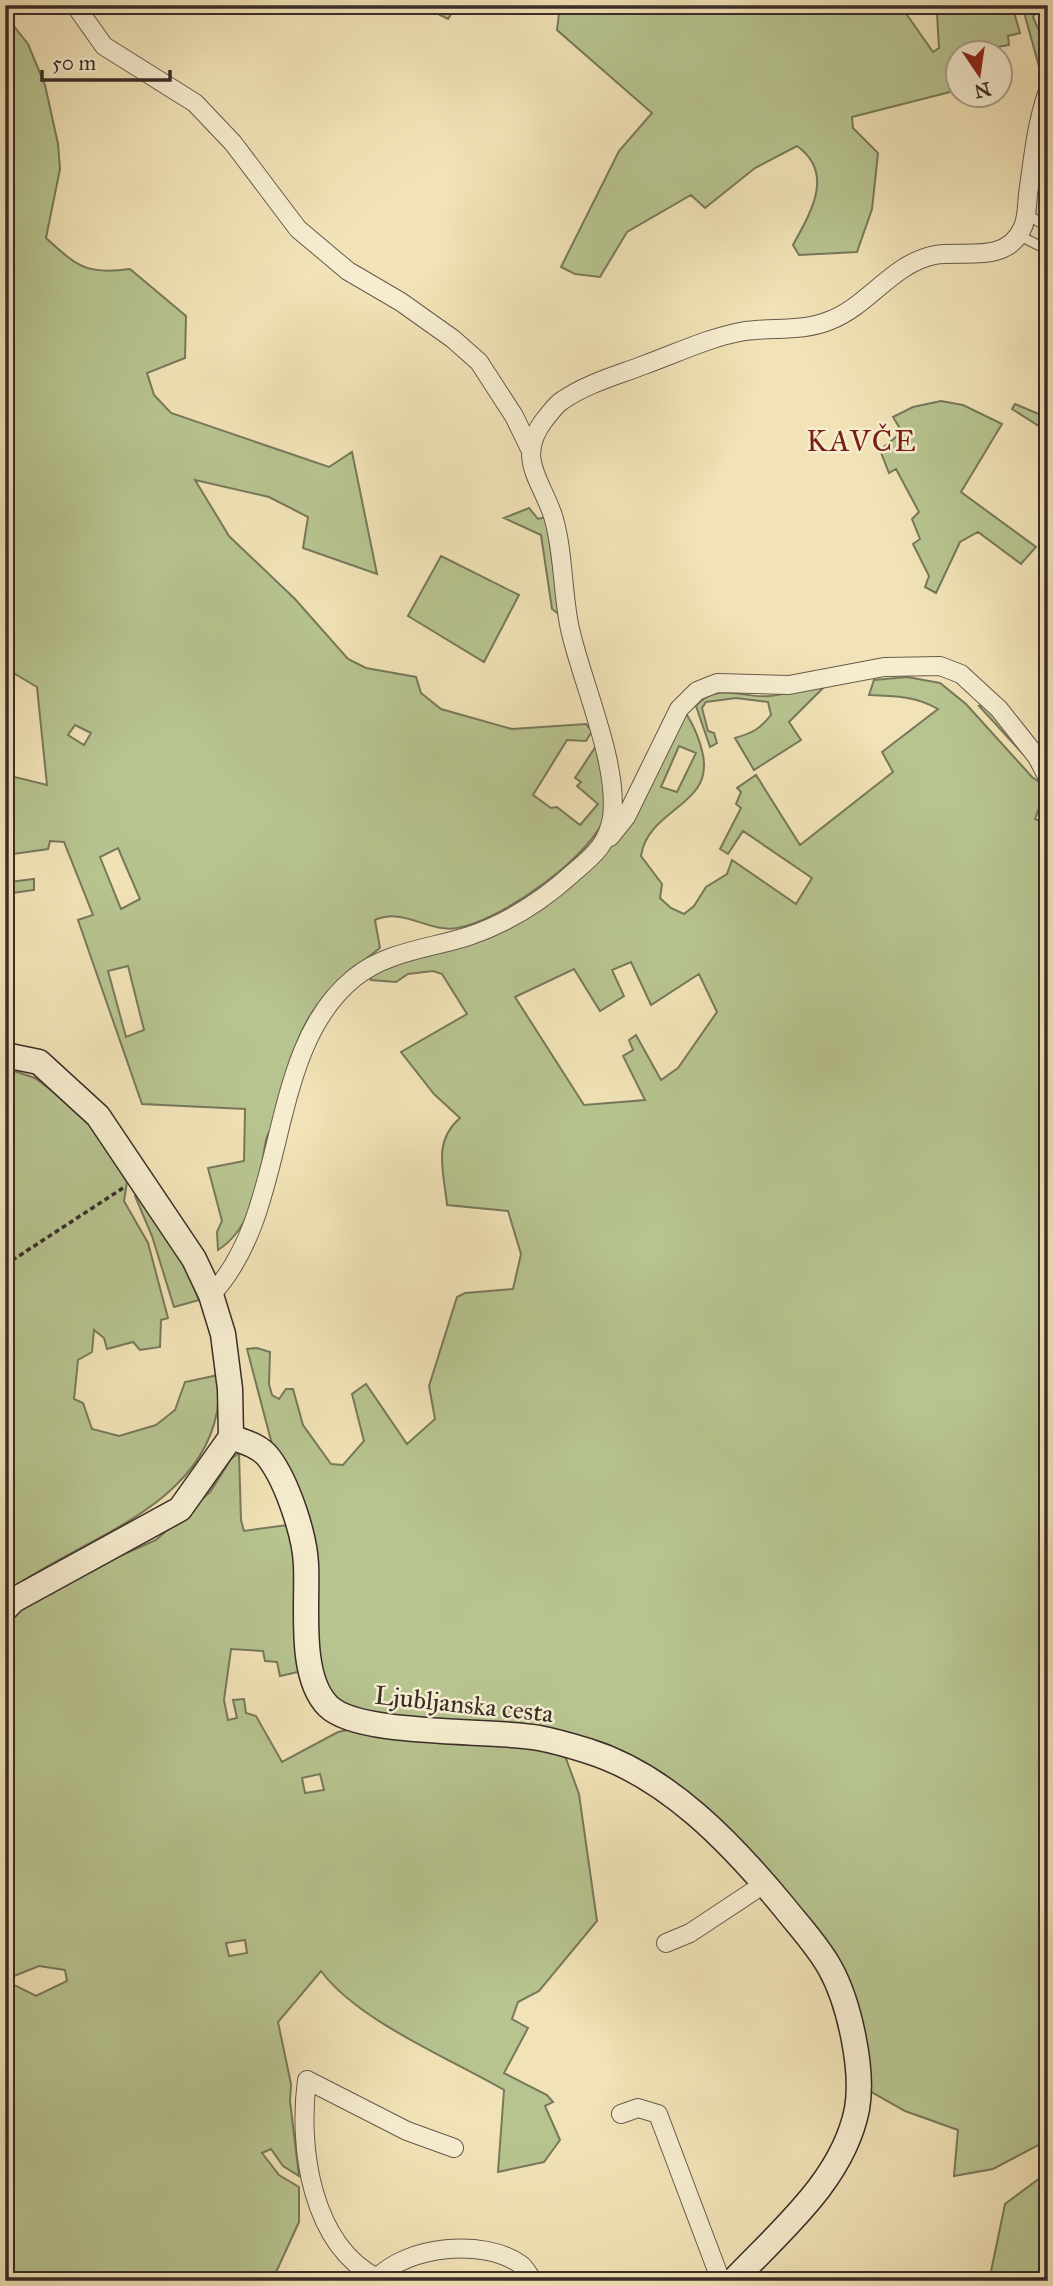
<svg xmlns="http://www.w3.org/2000/svg" width="1053" height="2286" viewBox="0 0 1053 2286" font-family="'IM FELL Great Primer',serif">
<rect width="100%" height="100%" fill="#f1e3b7"/>
<filter id="stains"><feTurbulence type="fractalNoise" baseFrequency=".00286" numOctaves="4"/><feColorMatrix values="0 0 0 0 .2 0 0 0 0 .09 0 0 0 0 .02 0 0 0 .5 -.17"/></filter>
<radialGradient id="worn" r=".72"><stop offset=".6" stop-color="#630" stop-opacity="0"/><stop offset="1" stop-color="#630" stop-opacity=".3"/></radialGradient>
<path fill="#b7c490" stroke="#78785c" stroke-width="2" fill-rule="evenodd" d="M433 5H457L448 19 430 10Z
M560 5H900L933 52 939 48 937 14 941 5H1012L1020 33 1008 36 1009 45 992 48 993 52H958V90L852 117 853 128 878 153 872 209 857 252 799 255 793 245C811 212 835 173 797 146L755 168 705 208 691 195 627 232 600 277 575 274 561 267 619 151 652 113 557 30Z
M1022 5H1041L1033 17C1042 37 1053 61 1043 81Z
M5 15 28 44 45 85 58 144 60 169 46 238C78 267 87 275 130 269L186 316 185 358 147 373 154 395 171 413 329 467 352 452 377 574 303 548 308 517 269 497 195 480 229 536 295 599 348 659 366 668 416 677 421 693 441 709 512 729 586 724 592 731 586 741 567 740 533 795 551 808 557 807 580 825 598 804 577 786 581 782 575 778 596 746H601C603 765 611 792 607 810 598 854 500 921 457 928 428 933 404 907 375 920L380 948C354 968 325 990 308 1019 290 1051 284 1086 275 1121 273 1128 267 1133 266 1140 259 1178 254 1227 218 1250L217 1232 222 1221 208 1168 244 1161 245 1109 142 1104 78 920 93 915 64 842 50 841 48 849 6 855 10 882 34 879V890L5 894V781L11 776 47 785 37 687 5 668ZM75 725 91 733 84 745 68 735ZM118 848 140 899 121 909 100 857ZM128 966 144 1030 126 1037 108 971Z
M941 401 963 405 1002 424 961 492 1036 547 1021 564 978 532 960 542 936 593 925 587 929 576 913 544 920 539 912 519 919 512 896 469 889 473 880 450 902 432 893 417 913 407Z
M1015 404 1048 418V432L1012 409Z
M529 508 538 519 546 517 560 615 552 609 541 535 504 518Z
M441 556 519 595 484 662 408 616Z
M907 677 940 683 966 704 1032 777 1048 788V803L1042 800 1035 819 1048 825V2140L993 2169 954 2176 958 2130 905 2111 861 2086 839 1966 639 1760 607 1744 580 1737 368 1714 338 1703 320 1679 274 1452 247 1349 257 1348 270 1352 269 1384 272 1395 279 1399 286 1389H293L303 1425 331 1464 343 1465 364 1441 352 1394 366 1384 407 1444 435 1419 429 1386 457 1297 465 1293 513 1289 521 1254 508 1211 447 1205C444 1172 432 1142 460 1118L434 1094 401 1052 467 1014 442 974 433 971 408 974 396 982 371 980 369 974 578 878 681 715H687C695 728 700 740 703 755 713 807 648 808 641 856L662 884 660 898 671 908 684 914 694 906 706 887 727 874 732 860 796 904 812 878 743 831 728 854 720 849 741 808 736 804 741 792 737 788 756 775 800 845 893 772 882 752 938 709C917 696 893 696 869 695L874 680ZM679 746 696 753 677 792 661 787ZM631 962 651 1005 699 974 717 1012 678 1068 661 1080 636 1035 629 1040 633 1050 623 1056 645 1100 584 1105 515 997 574 969 600 1011 624 996 612 970Z
M825 686 789 722 801 740 754 770 735 738C752 733 759 730 771 715L768 702 736 698 706 702 702 708 708 731 714 733 717 743 710 747 696 706C717 681 743 699 770 696 788 694 807 689 825 686Z
M985 705 1048 758V773L1024 755 979 706Z
M5 1068 35 1078 70 1104 98 1134 127 1182 124 1201 148 1243 168 1318 161 1320 160 1347 140 1350 133 1342 107 1349 104 1338 94 1330 92 1352 78 1360 74 1399 83 1403 92 1429 119 1436 156 1425 175 1410 185 1382 218 1375C218 1387 219 1401 217 1412 198 1511 78 1539 5 1593Z
M139 1195 186 1268 199 1300 174 1307 152 1236 135 1196Z
M239 1453 241 1520 244 1531 287 1525 298 1573V1672L280 1676 277 1662 265 1661 263 1651 231 1649 224 1700 228 1720 237 1718 233 1700 244 1699 246 1713 256 1716 282 1762 338 1732 357 1728 542 1747 564 1753 579 1794 597 1921 539 1991 518 2002 512 2019 528 2028 504 2073 547 2095 553 2102 545 2106 560 2140 544 2162 498 2172 504 2090C449 2058 358 2021 321 1971L278 2022 291 2084 290 2101 299 2176 283 2166 271 2149 262 2153 279 2175 299 2187V2222L272 2281H5V1622L31 1602 80 1574 156 1540 210 1492 231 1459ZM320 1774 324 1790 305 1793 302 1778ZM245 1940 247 1953 229 1956 226 1943ZM39 1966 65 1970 67 1981 36 1996 14 1985V1976Z
M1048 2172V2281H989L1005 2204Z"/>
<g fill="none" stroke-linecap="round" stroke-linejoin="round">
<g stroke="#685a4c" stroke-width="11">
<path id="lane" d="M1027 214 1048 228
M1018 235 1048 250"/>
</g>
<g stroke="#685a4c" stroke-width="20">
<path id="street" d="M75 5 104 46 195 103 233 143 298 229 348 271 401 302 453 339 479 362 514 416 531 451
M610 837 626 817 679 709 697 691 717 683 789 685 884 667 940 666 961 674 999 709 1037 757 1048 778
M211 1295C291 1210 264 1051 354 978 387 951 429 949 469 936 508 923 542 901 573 873 593 856 608 844 612 817 619 764 582 683 570 629 562 593 564 552 553 516 541 479 515 458 545 419 551 412 556 404 563 400 588 383 618 375 644 365 677 353 710 337 745 331 774 327 803 332 831 320 869 305 893 263 935 255 963 250 1006 264 1022 229 1027 220 1027 205 1028 194 1033 160 1036 124 1048 91
M666 1943 690 1933 764 1884
M621 2114 638 2108 658 2114 721 2281
M377 2278C311 2244 298 2147 307 2080L407 2131 454 2148
M378 2281 377 2278C408 2246 482 2238 520 2264 525 2267 529 2275 533 2281"/>
</g>
<g stroke="#3a2d28" stroke-width="27">
<path id="secondary" d="M5 1055 39 1062 98 1116 194 1259 211 1295 223 1334 230 1389 231 1437 180 1509 14 1600 5 1609
M231 1437C245 1442 260 1446 269 1458 287 1482 305 1535 306 1565 308 1605 298 1676 328 1706 359 1737 493 1729 539 1738 555 1741 572 1746 588 1751 668 1776 732 1844 784 1907 799 1926 818 1946 830 1968 849 2002 864 2069 857 2109 843 2180 780 2231 733 2281"/>
</g>
<path stroke="#3a2d28" stroke-width="3.5" stroke-dasharray="5 3.5" stroke-linecap="butt" d="M5 1265 123 1188"/>
<use href="#lane" stroke="#f6edd0" stroke-width="9"/>
<use href="#street" stroke="#f6edd0" stroke-width="18"/>
<use href="#secondary" stroke="#f6edd0" stroke-width="24"/>
</g>
<g text-anchor="middle" dominant-baseline="central" stroke-width="5" stroke-linejoin="round" paint-order="stroke">
<g font-size="26" fill="#3a2d28" stroke="#f6edd0">
<text transform="translate(464 1704) rotate(6)">Ljubljanska cesta</text>
</g>
<g font-size="30" letter-spacing="2" fill="#7a1f14" stroke="#f6edd0">
<text x="862" y="441">KAVČE</text>
</g>
</g>
<rect width="1053" height="2286" fill="none" stroke="#f1e3b7" stroke-width="28"/>
<rect x="7" y="7" width="1039" height="2272" fill="none" stroke="#3a2d28" stroke-width="3.5"/>
<rect x="14" y="14" width="1025" height="2258" fill="none" stroke="#3a2d28" stroke-width="2"/>
<g transform="translate(979 74) rotate(167)"><circle r="33" fill="#f6edd0" stroke="#aba08d" stroke-width="2"/>
<path d="M0-5L12 26L0 18L-12 26Z" fill="#8f2418"/>
<text y="-10" font-size="19" font-weight="bold" text-anchor="middle" fill="#3a2d28">N</text>
</g>
<path d="M42 70v10h128v-10" fill="none" stroke="#3a2d28" stroke-width="3.5"/>
<text x="52" y="70" font-size="21" fill="#3a2d28" stroke="#f6edd0" stroke-width="5" paint-order="stroke">50 m</text>
<rect width="100%" height="100%" filter="url(#stains)"/>
<rect width="100%" height="100%" fill="url(#worn)"/>
</svg>
